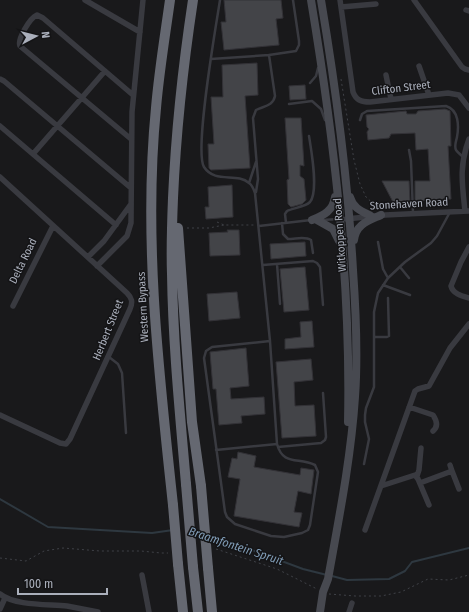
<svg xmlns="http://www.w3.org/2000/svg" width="469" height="612" viewBox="0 0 469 612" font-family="'Fira Sans Condensed',sans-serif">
<rect width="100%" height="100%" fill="#19191b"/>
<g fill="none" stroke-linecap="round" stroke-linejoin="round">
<path stroke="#2e3840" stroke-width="2" d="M0 499 48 527 152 533 173 530
M193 532 202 535
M208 536 236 544 303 569 327 575
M332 576 347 580 389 579 405 571 412 562 469 548"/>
</g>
<path fill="#434448" stroke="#333237" d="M224 0H281L283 18 276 19 279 45 224 50 221 22H226Z
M257 63 258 95 245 96 250 168 211 170 209 168 208 144H214L211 97H223L222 65Z
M305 85 306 99 290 100 289 86Z
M445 109 450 111 451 146H448L451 199 415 201V181H430L428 149 416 150 415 133 391 134 389 138 368 140 367 132 369 129 367 127 366 115 406 111 407 114H416L418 111Z
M285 118H301L304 166 300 165V176L304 179 306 200 302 204 291 207 288 204 287 180 289 179Z
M382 181H409L410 201 393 202Z
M232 185 233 217 206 219 205 207H209L208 187Z
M227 230H239L240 255 210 256 209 233 228 232Z
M305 242 306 256 271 259 270 244Z
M305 267 309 310 284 312 280 269Z
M237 292 240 318 209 321 207 294Z
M312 321 314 347 285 349V339L301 337 300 322Z
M246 348 249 386 230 388 231 399 264 397 265 414 241 416 242 423 219 425 216 389H213L210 352Z
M311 359 313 380 294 382 295 406 314 405 316 436 282 438 276 362Z
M238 452 256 456 254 467 300 475 301 468 314 470 311 494 298 491 294 512 302 513 299 527 234 516 240 479 228 477 232 458 237 459Z"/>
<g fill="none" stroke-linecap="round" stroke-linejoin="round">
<path stroke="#3f4147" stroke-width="1" stroke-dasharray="2 3" stroke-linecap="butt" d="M341 79 354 160 360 184 366 197 378 208
M217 222 224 225H255
M187 228H209L224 225
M216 549 277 569 317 589
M0 558 26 561 44 551 63 548 100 551H141L161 553H168
M329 594 355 596H381L401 592 428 579 449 580 469 575"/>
<path stroke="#393a40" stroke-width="2.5" d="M220 0C216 26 194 151 204 167 215 184 237 172 249 183 252 185 254 190 255 193L270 341 277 444C283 466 298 457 315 465L318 472 310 525 308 530 302 533 284 537 271 536 235 524 227 517 225 512 204 358 206 351 212 347 270 341
M211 59 269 55 296 51 299 45V41L293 0
M310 83 316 76 318 68
M289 104 312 101 321 109 325 120
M360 120 362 114 367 111 446 106C459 110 459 126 457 137 456 142 454 146 456 150 458 153 461 155 463 157
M409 150 411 161 413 213
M249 183 256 162
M256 192 258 179 253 118 256 110C264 106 273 106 275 96L269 55
M322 220 339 219
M282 223 283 234 288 239C296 239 305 236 311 240L313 253
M286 223 285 214 287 211C293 208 305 207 310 202 319 191 311 149 309 136
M259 226 311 220
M378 242 383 269 388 278
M277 264 280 304
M263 265 313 261 317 263 320 267 323 305
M400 267 409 278
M383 285 410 295
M375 337H387L389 336 388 298
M109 357 118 364 122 373 126 433
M278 447 321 443 325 440 326 437 323 393
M216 450 277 444
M364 464 369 439 365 422V415L366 408 374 387V312L378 293 388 278 405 262 431 243 437 236 450 212"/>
<path stroke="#393a40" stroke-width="5.5" d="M85 0 140 32
M340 0 353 92C356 100 361 102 370 102L448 93 459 95 469 108
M414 0 462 67 465 69 469 70
M341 7 376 4
M466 10 469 11
M419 66 429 95
M386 75 391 99
M0 79 4 81 131 188
M0 126 116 225
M131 139 20 46C17 39 30 18 37 15L43 18 133 95
M33 154 105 71
M0 177 127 293C132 298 133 302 130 309L70 439 66 444 60 443 0 415
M465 211C462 183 459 166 469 139
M346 219 385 215 469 211
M469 247 461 262 451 286C453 294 462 296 469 298
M88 257 104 241 131 204
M97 266 127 236 131 223 132 112 143 0
M13 306 53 226
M409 407 433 415C437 421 438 427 433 431
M452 471 459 489
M417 476 419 470 421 448
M420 483 452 471 450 465
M381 486 415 475 418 479 429 505
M365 530 415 391 418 389 429 386 450 348 469 324
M142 575 149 612
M0 594C15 606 48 604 67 606 77 608 88 610 98 612
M0 609 5 598
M349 612 352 603"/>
<path stroke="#474950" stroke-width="8" d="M311 0C334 139 351 280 348 422
M350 197C353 208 361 211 371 216
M312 220C324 215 333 211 335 197
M317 220 333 229 339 241
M354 240C356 224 368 221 381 215
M320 612 323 592 328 579C339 518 351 458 355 397 358 355 356 312 353 270 348 180 336 89 321 0"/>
<path stroke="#656871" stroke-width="10" d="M170 0C165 36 159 72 156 108 143 239 159 374 173 505
M178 228 192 422 201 486
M186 484C180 414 173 344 172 274 171 248 172 223 173 198 176 131 183 66 193 0
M178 564 183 612
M193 567 198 612
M208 568 212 612"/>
<path stroke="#656871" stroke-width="10" d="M186 484 193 567
M201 486 208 568
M173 505 178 564"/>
</g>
<g text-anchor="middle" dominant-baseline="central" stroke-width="3" stroke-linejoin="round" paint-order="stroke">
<g font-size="11" fill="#aaafbb" stroke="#141416">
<text transform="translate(401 88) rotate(-7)">Clifton Street</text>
<text transform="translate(409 204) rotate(-3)">Stonehaven Road</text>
<text transform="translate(340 235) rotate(-94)">Witkoppen Road</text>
<text transform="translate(23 261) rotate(-64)">Delta Road</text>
<text transform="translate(143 307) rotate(-93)">Western Bypass</text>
<text transform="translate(108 330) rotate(-68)">Herbert Street</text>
</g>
<g font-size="12" font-style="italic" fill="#819db7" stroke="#141416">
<text transform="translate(236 546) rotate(18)">Braamfontein Spruit</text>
</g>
</g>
<g transform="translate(36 36) rotate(83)" stroke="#141416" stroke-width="3" paint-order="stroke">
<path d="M0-3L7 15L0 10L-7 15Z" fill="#aaafbb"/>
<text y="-6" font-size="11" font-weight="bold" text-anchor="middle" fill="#aaafbb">N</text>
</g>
<path d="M18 588v6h89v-6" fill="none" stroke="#aaafbb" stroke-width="2"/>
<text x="24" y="588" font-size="12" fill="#aaafbb" stroke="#141416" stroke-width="3" paint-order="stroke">100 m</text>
</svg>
